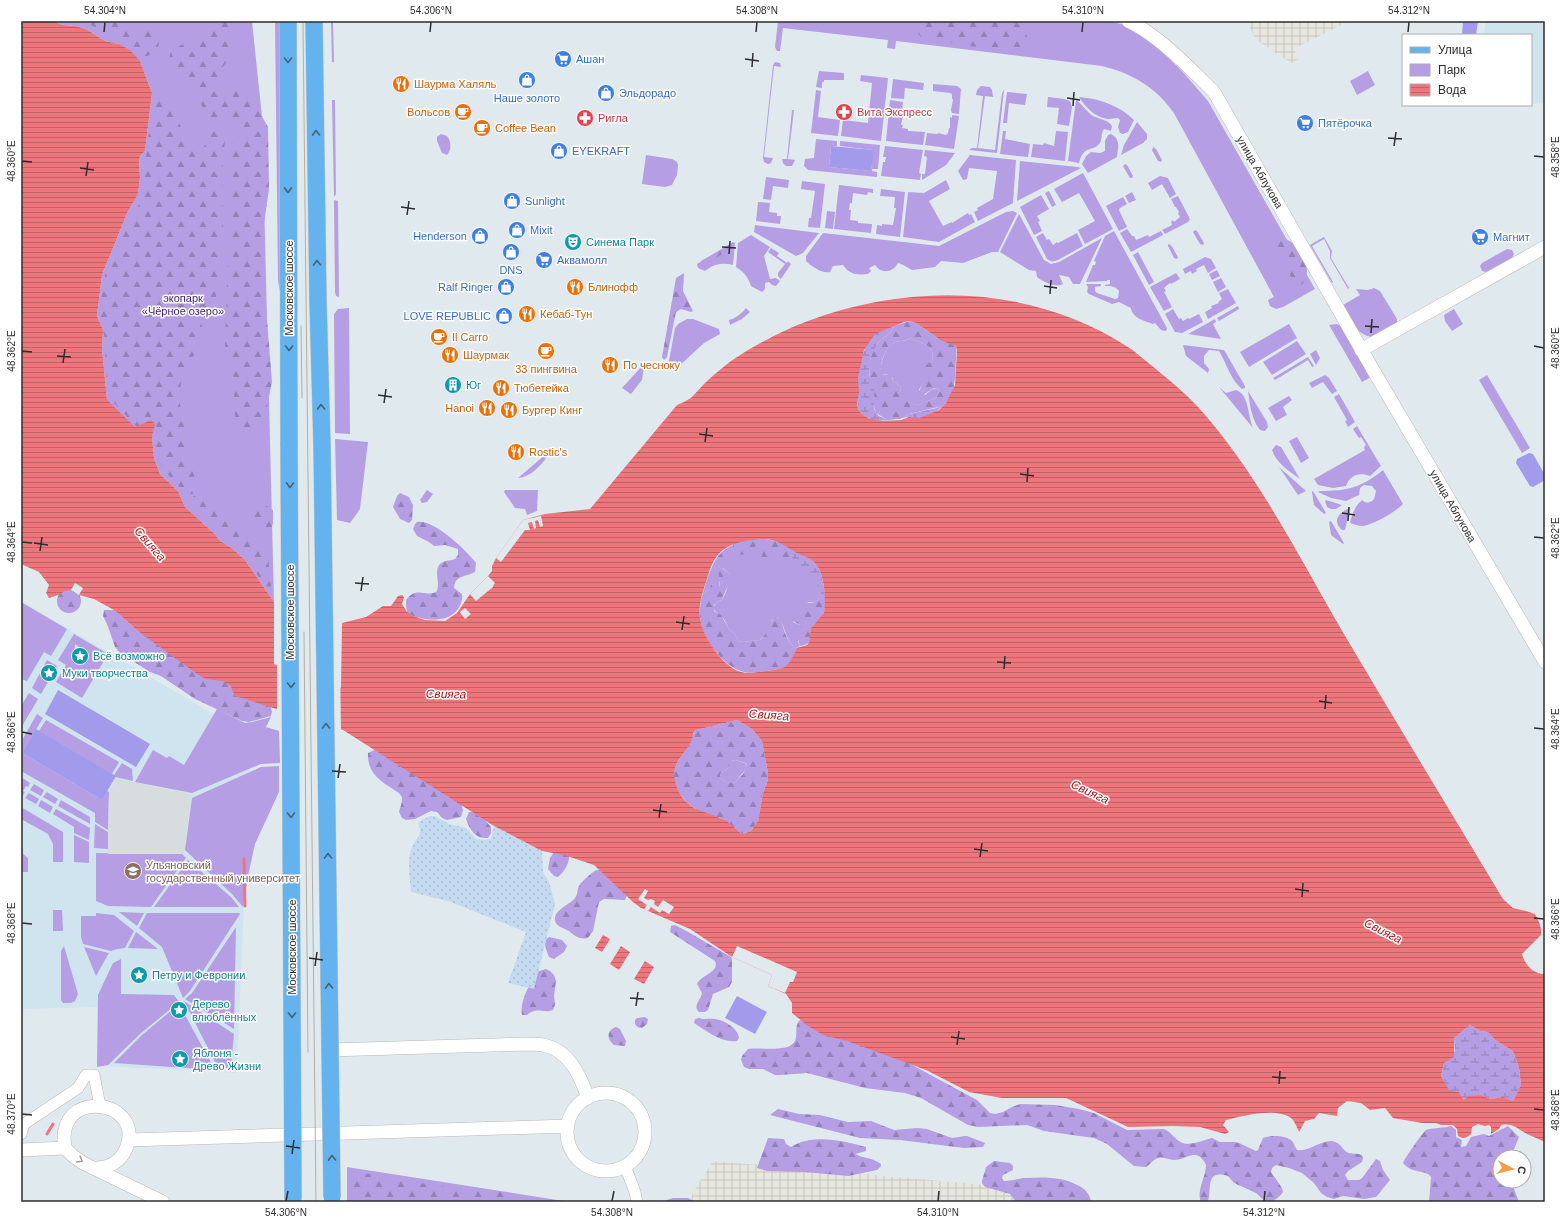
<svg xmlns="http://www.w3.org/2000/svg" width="1566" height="1223" viewBox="0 0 1566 1223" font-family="Arial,sans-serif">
<defs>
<pattern id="industrial-grid" width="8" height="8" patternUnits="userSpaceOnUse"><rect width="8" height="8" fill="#e7e7e0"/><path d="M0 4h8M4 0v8" fill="none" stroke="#c6c6c0"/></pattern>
<pattern id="forest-firs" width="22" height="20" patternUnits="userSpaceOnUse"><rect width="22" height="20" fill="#b59ee3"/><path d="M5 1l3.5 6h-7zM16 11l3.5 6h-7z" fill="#9481b8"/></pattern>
<pattern id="wetland-marsh" width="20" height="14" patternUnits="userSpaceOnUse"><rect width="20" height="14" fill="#b59ee3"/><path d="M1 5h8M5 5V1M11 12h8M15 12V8" fill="none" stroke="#9481b8"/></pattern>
<pattern id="sand-dots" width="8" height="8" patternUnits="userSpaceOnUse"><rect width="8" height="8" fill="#c4daf1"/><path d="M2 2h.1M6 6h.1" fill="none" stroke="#a9bbcf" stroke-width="1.8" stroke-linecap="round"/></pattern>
<pattern id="water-rules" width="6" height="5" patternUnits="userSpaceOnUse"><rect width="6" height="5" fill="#ed767d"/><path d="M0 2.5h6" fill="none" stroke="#c06167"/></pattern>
</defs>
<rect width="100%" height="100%" fill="#e0eaee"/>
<path fill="url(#industrial-grid)" d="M1247 21H1349L1294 49 1299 59 1291 63 1255 39Z
M713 1161 1032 1189 1104 1202H691L692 1194Z"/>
<path fill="#d0e4ef" d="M1486 21H1545V103L1531 104V35H1484Z
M21 601 251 736 237 1073 99 1066 101 1007 21 1009Z"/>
<path fill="#b59ee3" d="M52 21H252L262 117 274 602 245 560 233 549 219 540 215 534 185 507 178 491 160 474 154 458 152 436 145 422 135 428 107 401 102 349 103 330 97 316 102 275 128 211 138 193 140 177 139 162 140 156 145 151 152 93 140 61 119 44 105 41 86 29 75 26 63 25Z
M275 21H281L283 306 278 281Z
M331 21H333L334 62H332Z
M778 21H1108L1121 24 1145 36 1181 70 1208 101 1315 289 1283 307 1276 309 1270 306 1268 300 1274 297 1175 115C1158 88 1131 73 1102 66L896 41 895 49 887 48 888 40 783 28 780 51H777L775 47Z
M775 62 780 63 781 67 774 66 764 157 773 158 771 163 768 164 764 162 763 158 773 65Z
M819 71 844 73V80H824V82H822V88L816 87Z
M1368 71 1375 85 1357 95 1350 81Z
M861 75 888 78 881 141 841 136 843 120 868 123 872 83 860 81Z
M893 79 924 83 923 90 905 88 904 99 891 98Z
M933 84 957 86 961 89 959 114 952 113 951 110 953 99H952V94L950 93 933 91Z
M981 86 990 87 992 90 993 97 985 96 978 148 995 150 1002 93 1004 90 997 153 969 150 972 148H977L983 96 976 95 977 90Z
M816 90 821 91 818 117 840 120 838 136 811 133Z
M1007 92 1027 94 1025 105 1009 103 1007 123H1003Z
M1048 97 1064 99 1070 101 1072 107 1069 126 1057 124 1059 108 1047 107Z
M1079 97C1101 99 1118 105 1134 120L1128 132 1123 134 1120 133 1118 127 1120 120 1118 118C1115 118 1112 119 1108 119 1096 118 1085 107 1079 97Z
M332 100H335L336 194 334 197Z
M890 100 903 102 902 111 904 112 901 125H903L902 128 908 129V131L925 132 923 145 886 141Z
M1076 100C1082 104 1086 111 1093 116 1099 119 1109 120 1112 126L1111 131 1104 129C1100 134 1103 140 1099 144 1093 152 1084 144 1079 163L1068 161Z
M792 110H794L788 159 795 160 792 166H786L783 163 782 159H787Z
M952 115 959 116 954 149 925 145 927 133 938 134V133L946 135 948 133 949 128H950V117L952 118Z
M1137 122 1147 134V139L1143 143 1121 155 1124 145Z
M1003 131H1006L1005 139 1030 144 1028 157 1000 154Z
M1056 131 1068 132 1065 161 1031 157 1033 144 1043 145 1044 143 1054 146Z
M441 134 447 136C451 141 452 149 447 155L442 153 437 141V137Z
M1111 134C1121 139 1118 148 1117 157L1088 173 1082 164 1086 156 1091 152 1100 153 1105 151V141L1108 135Z
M816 139 837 141V146H831L829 167 871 171 873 150 840 146V141L880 145 878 169H872V171L877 172V177L808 170 804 166 805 159 814 158Z
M885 146 923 150 919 173 921 174 920 180 881 176 883 162H885L886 157H883Z
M1153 147 1156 149 1162 160 1161 162 1158 161 1152 150Z
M925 150 955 153 946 165 922 180V174H925L927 157 924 156Z
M646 155 672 159 677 162 678 165 677 175 672 185 665 187 642 184Z
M970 155 1016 160 1013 203 978 221 974 212 978 210 977 208 993 199 997 171 969 168 967 179 963 180 958 171Z
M1020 161 1078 167 1081 168 1017 201Z
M1125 164 1127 165 1133 176 1132 178H1130L1123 166Z
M1083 173 1113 229 1085 244 1078 230 1095 221 1079 193 1062 202 1054 189Z
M1160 176 1168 178 1176 194 1170 198 1162 184 1152 190 1148 183Z
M766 177 789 180 788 188 773 186 771 200 763 199Z
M946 180 950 189 929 201 943 226 952 222V223L968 213 969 215 971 214 975 222 939 242 903 237 908 192 924 193Z
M802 181 825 184 820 228 808 227 809 218H811L815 191 801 189Z
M839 185 873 189V193L868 192 867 195 853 193 852 203H850L849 210H851L850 220 858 221V223L872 224 871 233 834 229Z
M881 189 905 192 900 237 876 234 877 225 882 226V224L893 225 896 208H894L895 197 880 196Z
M1049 191 1056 205 1052 207 1045 193Z
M1132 192 1136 200 1129 203 1125 196Z
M1041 195 1049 209 1037 216 1040 221 1038 222 1042 231 1034 235 1020 207Z
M1178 196 1190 219 1188 222 1165 234 1162 230 1172 225 1171 222 1173 220 1174 222 1180 217 1178 213 1179 212 1176 207H1175L1171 199Z
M1123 197 1127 204 1120 208 1119 210 1127 227 1119 231 1106 206Z
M334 200 338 201 339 297 336 296 335 292Z
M758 202 770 203 769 212 777 213V216H781L780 224 756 221Z
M827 211 835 212 833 229 825 228Z
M1013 211 1017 213 998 252H992L963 263 941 261 935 267 912 270C909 269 905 265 898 263 893 273 881 274 875 265L869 268 871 271 868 274C857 275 850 275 843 265L833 266 830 272C822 274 811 266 806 261V256L823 233 939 246 1006 212Z
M1019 214 1044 260 1051 264 1059 262 1102 238 1080 284H1073L1069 277 1059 275 1063 284C1056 288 1043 282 1037 277L1036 271 1029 270 1000 252Z
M755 225 819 233 803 253 796 256 754 232Z
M1127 229 1132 236H1134L1136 240 1148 235 1149 237 1161 231 1163 235 1131 252 1120 233Z
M1195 230 1197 231 1204 243 1203 245 1200 244 1193 232Z
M1114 231 1167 328 1166 331 1161 330 1155 323 1153 324C1145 321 1132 318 1131 308L1119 302 1112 304 1089 294 1087 292 1088 287 1086 284H1101V286L1095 287V291L1097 293 1115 299 1118 298 1119 291C1115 286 1111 286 1105 286V285L1110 284V280H1107V281L1086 282 1093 265H1095L1096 262 1094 261 1105 236Z
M1043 233 1047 240 1049 239 1053 245 1057 242 1058 243 1077 233 1083 246 1058 260C1053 262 1051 262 1047 259L1036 237Z
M751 235 770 247 764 256 770 279 776 278 780 281 776 286 772 285 769 282 765 283V289L762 292 751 286C748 277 744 272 736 267L738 243Z
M1324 237 1332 251 1331 258 1349 288 1348 289 1330 258V251L1324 239 1312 246 1333 282 1332 283 1310 245Z
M733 242 735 243 733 265C723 262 713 264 705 271L698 268 697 264Z
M1168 244 1171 245 1178 257 1177 259 1174 258 1168 246Z
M771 248 779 253 777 256 787 263 788 261 791 264 781 279 778 276V273L785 264 768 252Z
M1507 249 1512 250 1514 254 1512 258 1486 272 1482 271 1480 266 1482 263Z
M1138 252 1154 282 1149 285 1133 255Z
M1205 257 1211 259 1216 268 1208 273 1204 265 1196 269 1197 271 1192 274 1191 271 1185 274 1183 269Z
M1217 270 1220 276 1212 280 1209 274Z
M1176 273 1180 279 1171 284 1170 283 1164 288 1166 291 1164 292 1172 307 1164 311 1150 287Z
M1221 278 1226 287 1218 292 1213 282Z
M1228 289 1236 303 1208 319 1205 312 1212 308 1211 306 1219 303 1218 302 1222 299 1219 293Z
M1356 289 1368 290 1374 288 1380 291 1397 319V323L1373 337C1355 335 1351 319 1343 305L1360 295Z
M1238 306 1239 309 1219 321 1217 318Z
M349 308 350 434 335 433 334 314 338 309Z
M746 308 750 312 742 319 730 325 729 320C736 318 741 314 746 308Z
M1173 309 1179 319 1181 318 1183 321 1188 318 1189 319 1199 314 1203 322 1182 333 1175 332 1165 314Z
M1454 309 1463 324 1452 331 1445 321 1444 315Z
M687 319H693L719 329 720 334 704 343 678 367H674L670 365 669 361 675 328 678 324Z
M1215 319 1216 322 1213 324 1221 339 1188 334Z
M1289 324 1297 338 1249 367 1240 352Z
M1337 324 1341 326 1371 377 1362 382 1329 325Z
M911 338 928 346 933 353 932 361 922 370V384L919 390 925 395 931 390 937 388 940 391 936 398 917 405 910 403 900 393 901 387 893 381V378L887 374 881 375C879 367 885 347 893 343 899 340 905 342 911 338Z
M1297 341 1306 354 1272 375 1263 362Z
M1183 345 1224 350 1245 386V388L1242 389C1230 379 1227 364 1219 351L1209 350 1204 356V363L1209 369 1208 373 1186 356Z
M1316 350 1320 358 1316 365 1310 354Z
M1308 357 1314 366 1312 367 1308 360 1275 380 1273 378Z
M643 365 644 366 642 380 631 394 622 388Z
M1325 375 1329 378 1337 391 1332 394 1323 382 1312 388 1309 383Z
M1487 375 1530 448 1522 453 1479 380Z
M1219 387 1226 393 1236 390C1249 394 1248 417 1253 428Z
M1248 391 1267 422 1268 427 1265 431 1260 430C1251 419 1250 404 1248 391Z
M1339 394 1355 422 1348 427 1345 421 1347 420 1334 397Z
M1289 396 1292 400 1283 407 1287 415 1276 421 1268 408Z
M1357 426 1381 466 1370 476C1359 472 1350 475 1346 486L1333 488 1318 485 1314 479 1365 450 1364 447 1366 445 1361 437 1359 438 1353 429Z
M1297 437 1309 458 1301 463 1289 441Z
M335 439 368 442 360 509 350 523 337 520Z
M1276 445 1281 447 1300 479C1290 472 1276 463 1272 450Z
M545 455H547V457C540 466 531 477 518 478Z
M1279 467 1306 491 1298 495Z
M1383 470 1403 504C1397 511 1373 525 1363 526 1358 526 1354 524 1350 523 1352 514 1355 506 1362 500 1366 504 1371 503 1374 499L1376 491 1372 486 1364 485 1360 488 1359 495 1346 501 1331 498 1318 492 1320 491C1347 491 1361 488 1383 470Z
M427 490 433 494 427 502 422 503 420 500Z
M505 490H538L537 511 527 515 525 509 515 508 504 492Z
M1313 491 1326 513 1324 514 1314 505 1312 492Z
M1326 500 1342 505 1336 509H1331L1327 507 1325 501Z
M1350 508 1345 530H1342C1331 520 1340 512 1350 508Z
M1331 521 1344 543 1343 544 1331 535 1329 522Z
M764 539 781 542 808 558 825 596H823L815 602H808L802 614 797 613 793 622 800 625C799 632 796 639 800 646L797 648C785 644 786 625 778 617L772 620 769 630 760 640 742 642 739 641 734 633 729 629 724 619 713 609C715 603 717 603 721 600 727 595 729 581 729 574L723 568 718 571 720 579 719 587H716L713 584 709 590 703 593C715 553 720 543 764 539Z
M21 602 67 629 51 656 44 652 27 681 21 679Z
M74 634 108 654 82 698 56 682 66 665 58 660Z
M47 660 57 666 41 694 32 688Z
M29 693 38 699 21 728V706Z
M217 709 245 723 252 722 271 717 266 727 279 731 280 763 261 764 192 793 135 782 153 750 167 758 169 756 184 765Z
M37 714 43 718 22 753 102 800 107 791 109 792 108 830 95 822V813L21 771V742Z
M46 720 119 762 112 774 39 731Z
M735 760 745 763 747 766 746 769 735 782C728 783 721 782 720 774L728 768 731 761Z
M122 763 132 769 133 781 115 777 116 776 114 775Z
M279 766V792L255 844 248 876 243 907 232 894 185 850 192 798 261 767Z
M21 777 30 783 28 787 26 786 23 791 25 792 22 797 21 796Z
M34 784 44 790 41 796 30 790Z
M47 792 58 799 55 804 43 797Z
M29 793 39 799 36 804 25 798Z
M41 800 53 807 50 813 38 806Z
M61 800 90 817V824L58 806Z
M21 807 63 832V862H53V844L48 834 21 819Z
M56 809 90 828 89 840 74 833V827L53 814Z
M95 824 108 832V849L94 848Z
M74 835 89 842V863L74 862Z
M21 847 23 848V854L28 858V872H21Z
M96 853 182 854 186 858 151 907 108 906 96 901Z
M188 860 231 897 239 907H154Z
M53 910H62L63 931H53Z
M119 912 144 913 137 926Z
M96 913 114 915 134 931 125 948 117 949 111 951 83 944 81 937V916H96Z
M147 913H239L240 914 190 991 183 998 162 947 139 928Z
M236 927 234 1029 185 999 192 993Z
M136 932 158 949 128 948Z
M64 946 78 994 75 1001 71 1003H63L61 1000V951Z
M84 947 109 953 96 976Z
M121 959V994L174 995 179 1002 140 1034 108 1065 97 1067 98 995 113 963Z
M136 968H143L146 973H141V976L146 977 141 982H136L133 979 132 974Z
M184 1001 234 1034 231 1068H222L220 1072Z
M179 1004 215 1070 114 1063 142 1035Z
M347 1167 570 1202H347Z"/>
<path fill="url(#forest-firs)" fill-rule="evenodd" d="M78 21H120C123 24 126 28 130 29 135 31 139 29 144 29 151 29 158 36 159 44 155 52 152 57 142 56 122 38 104 29 78 21Z
M209 21H230L229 59 218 73 220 89 243 87 255 104 268 127 269 189 261 245 272 382 264 422 251 435 235 420 233 370 225 348 231 150 244 128 243 122 219 121 205 113 192 82 169 68 170 53 181 45 202 36Z
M927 21 933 22 936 21H1014C1022 27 1028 33 1029 44 1019 54 967 46 953 43 947 42 941 38 935 37 930 36 925 39 920 36 918 34 918 31 918 27Z
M161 101C177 107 182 134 190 146 192 150 197 152 200 154L215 127H226L222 173 223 237 216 297 202 321 200 342 181 381 180 404 188 440 187 458 194 474 195 493 187 495C164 470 150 460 156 424L151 418 139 429 113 402 109 394 106 374 105 339 100 320 101 302 105 275 109 262 117 248 121 233 128 230 133 225 136 216 140 200 152 110C153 104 154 102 161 101Z
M1281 238C1300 240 1317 273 1300 286L1295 285 1281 258 1271 249 1272 245 1278 242Z
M728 246 731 247 730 250 704 264H701V261Z
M684 273 683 291 693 311 691 312 681 309 676 312 667 357 664 360 662 357 676 278Z
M910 321 916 323 936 337 956 346C957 351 956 354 956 359 955 374 957 396 942 406L909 414 900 419H886L876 413 873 403 874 391 870 381 869 364 873 349 881 340 891 332 894 326ZM911 338 928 346 933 353 932 361 923 367 922 370V383L919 393 921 395C928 394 930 388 937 388L940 391 936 398 917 405 910 403 905 396 900 393 901 387 893 381 892 375 890 374 882 375C878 367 885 347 893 343 899 340 904 342 911 338Z
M400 493 409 497 413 505 412 520 409 523 400 519 393 507 397 496Z
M200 495 219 505 226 519 242 524 249 534 258 539 268 554 271 585 270 587C260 586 256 571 252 563 236 540 213 523 193 504L192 499 194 496Z
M267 506 273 510V523L271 529C262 534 254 528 250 519 253 510 258 507 267 506Z
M417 522C434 519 467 551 476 563L475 572C466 577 455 575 454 588L462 594C463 599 461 604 458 609 449 621 434 621 420 618 416 617 411 616 408 613 406 610 406 604 406 600 416 586 425 597 436 592 442 584 431 568 443 562 446 560 451 561 455 559L458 555V549L445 545 434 546 429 542 417 536 413 529 415 524Z
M757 537 758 543 747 554 737 555 733 551V543Z
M774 541C781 541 790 547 790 555L787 559H776L769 566H765L761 561C761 552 767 546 774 541Z
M726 549 730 550C733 559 727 562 719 562L718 556Z
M720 566 729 574 731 579 722 599 714 605V611L721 615 729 629 734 633 739 641 742 642 760 640C768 634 769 621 776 617L780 618C784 627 786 644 797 648 795 653 793 660 789 664 784 669 772 670 766 671 758 672 749 674 741 671 723 666 701 636 700 617 699 609 701 600 703 593L709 590 711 585 714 584 716 587H719C722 579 717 574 717 567Z
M57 601a12 12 0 1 1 24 0a12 12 0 1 1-24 0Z
M823 596H825C825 604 826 613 821 618 818 621 814 623 812 627 808 636 815 644 800 646L797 636 800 625 791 620 792 615 796 612 802 614C803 598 804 605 815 602Z
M104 610H114L138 631 270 704 272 712 271 716 249 722 242 721 195 699 161 676 150 672 120 653 115 647 107 624 103 616Z
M737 720 752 729 762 741 768 773V780L763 793 758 821 751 831 743 834C734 830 729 823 720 818 712 815 703 813 695 808 683 802 671 784 674 770 677 761 683 754 688 747 692 741 691 735 696 730ZM735 760 746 763 747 766 743 774 735 782C728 783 721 782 720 774L728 768 731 761Z
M377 749 461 803 463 810 461 817 447 820 442 818 437 812 431 811 415 819 406 820 402 818 399 812C400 808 402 803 402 799 403 788 366 784 368 753Z
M469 812H472L485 820 491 827V833L488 838C475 839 470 830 466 819Z
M554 852 569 854C570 863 564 872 558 877L554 876 548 869 550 858Z
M597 870H601L627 895 625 900 604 899 599 902 593 931 588 938C580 940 575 936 569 931 564 928 556 927 555 920 554 909 570 905 575 898 578 894 577 890 579 886 581 882 593 871 597 870Z
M675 925 690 933 731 957 732 959V982L729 987 713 994 708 1010 705 1012H699C692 1006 701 1000 702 993L697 984C701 975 720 972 715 961L670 932 671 926Z
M549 937 562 940 567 946 564 952 554 959 549 957C546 950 542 941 549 937Z
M546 969 550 971 554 975 556 981 554 996 555 1005 553 1010C543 1014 537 1006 527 1015H522C519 1001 531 983 536 972Z
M645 1017 648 1019 647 1024 642 1028C637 1028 634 1025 635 1020L637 1018Z
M699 1018C705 1020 709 1018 715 1019 724 1020 738 1028 739 1038L737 1041C721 1043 707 1031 694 1023L695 1019Z
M800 1020 866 1040 977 1100 990 1113 995 1114 1003 1112 1012 1107 1020 1104 1055 1105 1079 1109 1094 1113 1127 1130 1164 1129C1171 1132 1173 1137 1179 1141 1188 1148 1203 1140 1212 1138L1220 1142H1234L1239 1143 1256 1151 1258 1150 1263 1138C1270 1135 1286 1135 1292 1141 1294 1143 1295 1147 1297 1150 1309 1152 1319 1141 1331 1141 1342 1142 1341 1150 1349 1153 1353 1154 1357 1153 1362 1155L1363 1158 1362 1162 1348 1171 1345 1175 1348 1180H1359L1362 1178 1376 1159 1380 1161 1383 1170 1390 1180 1376 1197 1364 1199 1343 1196 1334 1199 1327 1197 1321 1193 1314 1183 1302 1173 1289 1168 1276 1165 1272 1168 1271 1172 1282 1188 1283 1192C1279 1198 1273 1202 1266 1202L1256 1193 1234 1183 1228 1176C1205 1169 1212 1188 1208 1202H1201C1196 1191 1206 1177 1206 1165 1197 1146 1187 1160 1174 1160 1169 1160 1164 1157 1159 1158 1153 1159 1151 1164 1146 1167L1134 1166 1107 1144 1094 1138 1044 1131 1027 1125 978 1127 968 1125 921 1098 905 1093 865 1088 807 1073 780 1075H775L763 1069H749L744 1067 741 1060 742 1056 748 1049C760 1047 789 1053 795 1041 798 1034 794 1025 800 1020Z
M616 1027 620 1029 626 1041 625 1046 614 1045C606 1039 607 1030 616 1027Z
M778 1109 799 1114 820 1115 848 1122 871 1121 894 1130 917 1128 927 1129 952 1138 967 1136 985 1143 983 1147 964 1148 900 1140 860 1138 770 1115Z
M1451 1126 1456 1130V1137L1462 1140 1461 1147 1466 1146 1471 1137 1484 1134 1489 1136 1508 1126 1519 1137 1511 1157H1500V1181H1511L1519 1202H1429L1431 1177C1426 1169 1413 1175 1403 1163 1404 1159 1424 1131 1426 1130 1431 1128 1444 1128 1451 1126Z
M768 1138 784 1139 786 1144 791 1147C812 1133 844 1141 866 1147V1151L855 1154C865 1159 871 1157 881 1164V1166L877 1170 848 1176 805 1172 767 1171 757 1168Z
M994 1161 1010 1163 1013 1166V1170L1003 1175 1002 1178 1004 1181C1011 1181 1017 1179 1023 1178 1044 1177 1063 1176 1081 1187 1087 1191 1090 1195 1091 1202H1016L1010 1194 985 1187 982 1183C982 1178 985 1173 986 1167Z
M356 1172 457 1189 500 1192 512 1194 522 1202H349V1175L351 1173Z
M673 1198H688L694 1201V1202H661Z"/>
<path fill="url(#wetland-marsh)" d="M894 326C891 334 886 335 880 341 870 350 867 369 871 382 872 384 874 387 874 390 876 400 870 408 879 416L886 419H900L909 414 937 408 946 403C941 409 925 420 916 419 913 419 911 417 907 417 891 420 869 426 858 409 856 388 858 351 874 335 879 330 887 328 894 326Z
M790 548C797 553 806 555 813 561 822 568 824 585 825 596L820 598C817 569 812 576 793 560Z
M1470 1025 1480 1031 1488 1032 1495 1040 1513 1051 1519 1068 1521 1085 1513 1101 1503 1097 1491 1099 1481 1095 1464 1100 1459 1092 1449 1091 1441 1076 1444 1063 1455 1051 1454 1038Z"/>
<path fill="url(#sand-dots)" d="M430 816H435L449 824 466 828 476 839 485 840 491 839 494 826 542 851 543 872 549 882 555 904 534 989 508 983 526 932 448 901 411 892C410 877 406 859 413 845 418 835 423 835 418 822Z"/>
<path fill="#a29aea" d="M1463 21H1478L1476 35H1462Z
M831 146 874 150 871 171 829 167Z
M1529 453 1533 454 1545 475V480L1533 487 1530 486 1516 463 1517 459Z
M58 690 150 744 136 767 45 714Z
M36 729 116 776 102 800 22 753Z
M737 996 767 1012 755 1034 725 1018Z"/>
<path fill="#d7dcde" d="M75 644 84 651 82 654 76 657 74 655Z
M117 779 191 794 184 854H108L109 792Z"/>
<path fill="url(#water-rules)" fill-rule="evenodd" d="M23 21H52L63 25 75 26 86 29 105 41 119 44 130 50 140 61 152 93 145 151 140 156 139 162 140 177 138 194 128 211 102 275 97 316 103 330 102 349 107 400 135 427 151 420 155 424 152 436 154 458 160 474 178 491 185 507 215 534 219 540 233 549 245 560 274 602V664L341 688 342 623 366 617 383 606H391L398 596 402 595 404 597 402 604 407 612 413 616 425 620 445 621 457 613 470 594 488 576 492 571V566L496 558 523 520 545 514 590 509 677 405C682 403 688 400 692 397 696 393 700 388 704 384 712 376 722 368 731 361 755 345 781 331 808 321 913 282 1033 285 1128 347 1136 352 1143 359 1151 365 1168 379 1184 392 1199 408 1257 473 1297 553 1341 629 1394 719 1449 809 1503 899L1513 908 1526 911 1535 914 1539 922 1541 929V935L1522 954C1525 965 1533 974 1545 974V1142C1539 1139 1533 1137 1527 1134 1517 1129 1514 1123 1501 1125L1499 1129 1491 1134V1127L1489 1125 1485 1126 1478 1124 1472 1127 1471 1134C1467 1138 1463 1139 1458 1136L1457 1129 1453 1125H1441L1436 1123H1422L1393 1118 1385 1108 1370 1110 1361 1103 1347 1101 1338 1108 1337 1116 1319 1113 1314 1119 1305 1121 1299 1132C1297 1128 1295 1121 1291 1118 1277 1107 1242 1116 1226 1120L1223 1125 1229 1132 1225 1134 1200 1127 1172 1126 1128 1127 1066 1098H1002L969 1092 926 1070 847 1041 823 1035 808 1026 792 1013V1003L786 994 768 986 772 975 732 957 690 929 641 908 633 902 594 865 564 855 542 851 494 826 343 730 235 696 230 685 222 681 206 679 197 674 138 631 114 610 94 599 79 595 71 590 64 591 61 594 49 598 46 593 49 585 39 572 21 564V22ZM910 321 916 323 942 341 956 346 957 350 955 385 946 403 939 410 917 419 909 417 901 420 883 421 868 418 861 413 858 409 857 404 859 392 858 378 864 350 875 334 904 322ZM764 539C777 540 782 544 792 550 799 555 808 556 814 562 825 572 826 600 824 613L811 628 809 642 807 645 797 648C788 667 788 668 766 671 758 672 749 674 741 672 723 667 702 636 700 618 698 605 703 591 707 579 710 568 714 557 723 550 735 541 750 540 764 539ZM737 720 752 729 762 741 768 773V780L763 793 758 821 751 831 743 834C736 831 733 825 726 821 705 809 686 813 676 785 674 778 673 772 676 765 681 754 693 745 693 733L696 730ZM1470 1025 1480 1031 1488 1032 1495 1040 1513 1051 1519 1068 1521 1085 1513 1101 1503 1097 1491 1099 1481 1095 1469 1096 1464 1100 1459 1092 1449 1090 1441 1076 1444 1063 1454 1057V1038Z
M603 935 610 939 602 952 595 948Z
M621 946 630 952 619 970 610 964Z
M645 961 654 967 644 984 634 979Z"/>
<path fill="#e0eaee" d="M541 516 543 526 540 527 538 520 535 521 536 528 534 529 532 522 528 523 530 530H525L501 562 496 558 523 520Z
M488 576 495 583 493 586V587L476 601 470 594Z
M75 583 83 588 79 595 71 590Z
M465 608 471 614 465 619 459 611 460 612Z
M340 660 341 732 277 712V663L340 685Z
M645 889 648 891 644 898 648 900 651 899 655 901 654 904 658 907 663 900 674 907 669 914 662 910 660 913 651 907 648 911 644 909 647 905 638 899Z
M737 946 797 972 793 982H790L785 993 768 986 772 975 732 957Z"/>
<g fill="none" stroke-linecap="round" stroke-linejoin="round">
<path stroke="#ed767d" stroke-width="3" d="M244 859 245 906
M47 1134 53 1124"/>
<g stroke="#bdb6b0" stroke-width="12">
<path id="minor" d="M21 1134 24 1124 78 1088 86 1075H94L100 1106
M625 1166 635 1192 637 1202"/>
</g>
<g stroke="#bdb6b0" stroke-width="14">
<path id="tertiary" d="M1128 21C1157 34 1191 69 1214 92L1376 375 1545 662
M1361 350 1545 247
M330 1050 524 1044C530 1044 537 1044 543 1045 569 1050 580 1075 588 1098
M567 1132a39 39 0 1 1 78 0a39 39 0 1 1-78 0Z
M129 1140 568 1126
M65 1148C54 1086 147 1099 126 1149 120 1162 111 1167 97 1168
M21 1150 65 1148 73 1156 83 1163 163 1202"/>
</g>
<g stroke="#c8c8c8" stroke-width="18">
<path id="primary" d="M288 21 289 446
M314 21 318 302 322 446"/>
</g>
<use href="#minor" stroke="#fff" stroke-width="11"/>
<use href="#tertiary" stroke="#fff" stroke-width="13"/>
<use href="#primary" stroke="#64b2ee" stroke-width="17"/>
<path stroke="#b6ada2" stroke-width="1" d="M303 21 316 1202
M301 326 302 398
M304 632 308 1052"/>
<g stroke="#c8c8c8" stroke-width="18" stroke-linecap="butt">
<path id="primary-bridge" d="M289 446 293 1199
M322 446 332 1197"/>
</g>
<use href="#primary-bridge" stroke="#64b2ee" stroke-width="17"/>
</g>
<defs><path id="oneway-chevron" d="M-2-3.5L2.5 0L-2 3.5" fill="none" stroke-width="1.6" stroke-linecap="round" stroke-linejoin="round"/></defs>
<g stroke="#43627a">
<use href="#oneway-chevron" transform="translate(288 60) rotate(90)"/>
<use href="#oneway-chevron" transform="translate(316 133) rotate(-91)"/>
<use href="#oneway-chevron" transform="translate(288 190) rotate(90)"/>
<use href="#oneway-chevron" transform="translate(317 263) rotate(-91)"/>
<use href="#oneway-chevron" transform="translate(289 348) rotate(90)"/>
<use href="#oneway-chevron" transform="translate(321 407) rotate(-92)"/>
<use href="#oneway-chevron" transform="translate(290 485) rotate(90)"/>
<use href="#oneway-chevron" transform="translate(291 685) rotate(90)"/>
<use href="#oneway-chevron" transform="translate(326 726) rotate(-91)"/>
<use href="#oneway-chevron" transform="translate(291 815) rotate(90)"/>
<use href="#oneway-chevron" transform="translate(328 856) rotate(-91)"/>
<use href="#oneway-chevron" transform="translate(329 986) rotate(-91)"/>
<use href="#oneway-chevron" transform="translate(292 1015) rotate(90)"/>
<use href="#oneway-chevron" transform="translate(332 1158) rotate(-91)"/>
</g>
<use stroke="#a0a0a0" href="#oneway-chevron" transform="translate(80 1160) rotate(31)"/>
<path fill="none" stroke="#2d2d2d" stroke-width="1.5" d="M104 32 105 22M430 32 431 22M756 32 757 22M1082 32 1083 22M1408 32 1409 22M745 59 759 61M752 67 753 53M1067 98 1080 100M1073 106 1074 92M1388 138 1402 139M1394 146 1396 132M1534 156 1544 157M22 161 32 162M80 168 94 170M86 176 88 162M401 207 415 209M407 215 409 201M722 247 736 248M729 254 730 241M1044 286 1057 288M1050 294 1051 280M1365 326 1379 327M1371 333 1372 319M1534 346 1544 348M22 351 32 352M57 356 71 357M63 363 65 349M378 395 392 397M384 403 386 389M699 434 713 436M705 442 707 428M1020 474 1034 476M1027 482 1028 468M1342 513 1355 515M1348 521 1349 507M1534 537 1544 538M22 542 32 543M34 543 48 545M40 551 42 537M355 583 369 584M361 591 363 577M676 622 690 624M682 630 684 616M997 662 1011 663M1004 669 1005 656M1319 701 1332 703M1325 709 1326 695M1534 728 1544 729M22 732 32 734M332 771 346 772M338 778 340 764M653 810 667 812M659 818 661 804M974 849 988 851M980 857 982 843M1295 889 1309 891M1302 897 1303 883M1534 918 1544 919M22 923 32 924M309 958 323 960M315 966 317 952M630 998 644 999M636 1006 638 992M951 1037 965 1039M957 1045 959 1031M1272 1077 1286 1078M1279 1084 1280 1071M1534 1109 1544 1110M22 1114 32 1115M286 1146 300 1148M292 1154 294 1140M286 1201 288 1191M612 1201 614 1191M938 1201 939 1191M1264 1201 1265 1191"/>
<defs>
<g id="supermarket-disc" transform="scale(0.9)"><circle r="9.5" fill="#3f7fe0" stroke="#fff"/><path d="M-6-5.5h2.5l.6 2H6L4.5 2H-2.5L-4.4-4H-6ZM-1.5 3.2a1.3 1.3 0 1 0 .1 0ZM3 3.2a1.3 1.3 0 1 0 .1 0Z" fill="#fff"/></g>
<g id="shop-disc" transform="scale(0.9)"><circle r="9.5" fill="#3f7fe0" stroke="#fff"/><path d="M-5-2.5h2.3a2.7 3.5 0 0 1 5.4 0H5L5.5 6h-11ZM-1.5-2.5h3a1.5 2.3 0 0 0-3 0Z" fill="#fff"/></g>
<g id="restaurant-disc" transform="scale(0.9)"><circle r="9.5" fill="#e8710a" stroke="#fff"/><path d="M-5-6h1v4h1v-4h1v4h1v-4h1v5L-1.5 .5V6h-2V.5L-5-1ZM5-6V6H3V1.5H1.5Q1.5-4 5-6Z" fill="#fff"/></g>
<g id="cafe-disc" transform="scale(0.9)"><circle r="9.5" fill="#e8710a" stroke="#fff"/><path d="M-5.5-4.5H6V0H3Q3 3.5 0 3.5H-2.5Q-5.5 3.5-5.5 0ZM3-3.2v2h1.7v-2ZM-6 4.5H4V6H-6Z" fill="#fff"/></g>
<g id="pharmacy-disc" transform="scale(0.9)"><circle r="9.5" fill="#e0444e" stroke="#fff"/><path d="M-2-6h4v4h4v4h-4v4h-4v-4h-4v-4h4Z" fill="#fff"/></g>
<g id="theatre-disc" transform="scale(0.9)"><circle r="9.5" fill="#0f9aa8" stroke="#fff"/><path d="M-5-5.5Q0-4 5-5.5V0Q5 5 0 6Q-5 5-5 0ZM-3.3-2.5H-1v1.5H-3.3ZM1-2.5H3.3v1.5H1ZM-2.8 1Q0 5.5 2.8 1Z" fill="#fff"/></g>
<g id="building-disc" transform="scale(0.9)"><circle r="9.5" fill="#0f9aa8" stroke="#fff"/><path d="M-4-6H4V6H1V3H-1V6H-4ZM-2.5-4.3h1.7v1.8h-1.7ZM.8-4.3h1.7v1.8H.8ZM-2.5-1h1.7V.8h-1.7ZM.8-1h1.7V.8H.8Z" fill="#fff"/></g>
<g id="sight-disc" transform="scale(0.9)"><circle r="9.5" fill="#0f9aa8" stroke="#fff"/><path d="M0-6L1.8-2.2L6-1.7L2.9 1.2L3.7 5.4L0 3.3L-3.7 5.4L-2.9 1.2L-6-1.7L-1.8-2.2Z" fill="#fff"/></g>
<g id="university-disc" transform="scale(0.9)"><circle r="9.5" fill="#8d6e63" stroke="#fff"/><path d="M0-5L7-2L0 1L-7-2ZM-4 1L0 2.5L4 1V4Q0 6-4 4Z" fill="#fff"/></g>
</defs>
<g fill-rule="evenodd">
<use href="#supermarket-disc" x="563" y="59"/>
<use href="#shop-disc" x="527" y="80"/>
<use href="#restaurant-disc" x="401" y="84"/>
<use href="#shop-disc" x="606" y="93"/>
<use href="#cafe-disc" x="463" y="112"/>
<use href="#pharmacy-disc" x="844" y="112"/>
<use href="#pharmacy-disc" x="585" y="118"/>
<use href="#supermarket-disc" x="1305" y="123"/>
<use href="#cafe-disc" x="482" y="128"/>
<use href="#shop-disc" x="559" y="151"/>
<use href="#shop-disc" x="512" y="201"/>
<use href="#shop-disc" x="517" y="230"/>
<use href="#shop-disc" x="480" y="236"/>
<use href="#supermarket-disc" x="1480" y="237"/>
<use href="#theatre-disc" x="573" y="242"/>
<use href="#shop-disc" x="511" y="252"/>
<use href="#supermarket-disc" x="544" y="260"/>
<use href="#shop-disc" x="506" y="287"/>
<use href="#restaurant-disc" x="575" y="287"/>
<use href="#restaurant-disc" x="527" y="314"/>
<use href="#shop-disc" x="504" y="316"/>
<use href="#cafe-disc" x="439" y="337"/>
<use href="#cafe-disc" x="546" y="351"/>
<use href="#restaurant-disc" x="450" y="355"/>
<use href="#restaurant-disc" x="610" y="365"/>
<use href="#building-disc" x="453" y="385"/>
<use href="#restaurant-disc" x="501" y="388"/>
<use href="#restaurant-disc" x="487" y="408"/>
<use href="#restaurant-disc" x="509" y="410"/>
<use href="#restaurant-disc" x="516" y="452"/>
<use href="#sight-disc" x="80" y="656"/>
<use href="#sight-disc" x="49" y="673"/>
<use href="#university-disc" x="133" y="871"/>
<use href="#sight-disc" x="139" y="975"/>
<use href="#sight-disc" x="179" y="1010"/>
<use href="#sight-disc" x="180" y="1059"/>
</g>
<g text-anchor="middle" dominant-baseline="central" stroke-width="3" stroke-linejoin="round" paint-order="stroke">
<g font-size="11" fill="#366cbe" stroke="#fff" text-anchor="start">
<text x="576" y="59">Ашан</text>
<text x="619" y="93">Эльдорадо</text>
<text x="527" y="98" text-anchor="middle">Наше золото</text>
<text x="1318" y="123">Пятёрочка</text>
<text x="572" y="151">EYEKRAFT</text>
<text x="525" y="201">Sunlight</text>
<text x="530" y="230">Mixit</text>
<text x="467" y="236" text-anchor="end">Henderson</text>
<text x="1493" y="237">Магнит</text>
<text x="557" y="260">Аквамолл</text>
<text x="511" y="270" text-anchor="middle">DNS</text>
<text x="493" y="287" text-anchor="end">Ralf Ringer</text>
<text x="491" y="316" text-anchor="end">LOVE REPUBLIC</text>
</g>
<g font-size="11" fill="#c56008" stroke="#fff" text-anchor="start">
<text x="414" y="84">Шаурма Халяль</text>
<text x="450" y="112" text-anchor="end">Вольсов</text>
<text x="495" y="128">Coffee Bean</text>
<text x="588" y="287">Блинофф</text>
<text x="540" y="314">Кебаб-Тун</text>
<text x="452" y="337">Il Carro</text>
<text x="463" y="355">Шаурмак</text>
<text x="623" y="365">По чесноку</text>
<text x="546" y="369" text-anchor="middle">33 пингвина</text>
<text x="514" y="388">Тюбетейка</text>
<text x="474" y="408" text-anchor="end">Hanoi</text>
<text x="522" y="410">Бургер Кинг</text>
<text x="529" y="452">Rostic's</text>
</g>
<g font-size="11" fill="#be3a42" stroke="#fff" text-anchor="start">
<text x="857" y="112">Вита Экспресс</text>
<text x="598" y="118">Ригла</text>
</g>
<g font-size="11" fill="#2d2d2d" stroke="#fff">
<text transform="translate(1260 172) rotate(60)">улица Аблукова</text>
<text transform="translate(289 288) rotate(-90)">Московское шоссе</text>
<text transform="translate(1453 506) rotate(60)">улица Аблукова</text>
<text transform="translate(290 612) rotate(-90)">Московское шоссе</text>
<text transform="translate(292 947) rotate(-90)">Московское шоссе</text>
</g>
<g font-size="11" fill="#0d838f" stroke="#fff" text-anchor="start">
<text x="586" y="242">Синема Парк</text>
<text x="466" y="385">Юг</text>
<text x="93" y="656">Всё возможно</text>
<text x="62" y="673">Муки творчества</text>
<text x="152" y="975">Петру и Февронии</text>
<text x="192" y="1004">Дерево<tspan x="192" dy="13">влюблённых</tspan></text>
<text x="193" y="1053">Яблоня -<tspan x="193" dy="13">Древо Жизни</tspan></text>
</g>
<g font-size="11" fill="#411c6a" stroke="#fff">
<text x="183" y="298">экопарк<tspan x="183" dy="13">«Чёрное озеро»</tspan></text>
</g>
<g font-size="11" fill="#785e54" stroke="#fff" text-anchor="start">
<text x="146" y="865">Ульяновский<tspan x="146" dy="13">государственный университет</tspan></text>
</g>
<g font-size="12" font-style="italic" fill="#9d1310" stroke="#fff">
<text transform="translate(150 544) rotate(49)">Свияга</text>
<text transform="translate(446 694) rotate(1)">Свияга</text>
<text transform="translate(769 715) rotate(4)">Свияга</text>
<text transform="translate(1090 792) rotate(25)">Свияга</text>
<text transform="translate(1383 931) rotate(27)">Свияга</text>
</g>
</g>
<rect width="1566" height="1223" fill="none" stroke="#ffffff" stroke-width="44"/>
<rect x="1402" y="34" width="130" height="72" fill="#ffffff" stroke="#ababab"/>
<rect x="1410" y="47" width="20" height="6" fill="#64b2ee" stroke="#ababab"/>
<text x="1438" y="54" font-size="12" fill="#2d2d2d">Улица</text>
<rect x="1410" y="64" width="20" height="12" fill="#b59ee3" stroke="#ababab"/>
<text x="1438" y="74" font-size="12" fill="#2d2d2d">Парк</text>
<rect x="1410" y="84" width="20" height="12" fill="url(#water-rules)" stroke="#ababab"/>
<text x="1438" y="94" font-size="12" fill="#2d2d2d">Вода</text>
<g transform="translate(1512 1169) rotate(97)"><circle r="19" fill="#ffffff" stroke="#ababab"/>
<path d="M0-3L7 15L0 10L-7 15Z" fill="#f79b44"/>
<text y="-6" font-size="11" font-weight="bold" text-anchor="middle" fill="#2d2d2d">С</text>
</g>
<rect x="22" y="22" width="1522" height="1179" fill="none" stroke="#2d2d2d" stroke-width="1.5"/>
<g font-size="10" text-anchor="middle" fill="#2d2d2d">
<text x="105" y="14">54.304°N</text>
<text x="431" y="14">54.306°N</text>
<text x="757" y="14">54.308°N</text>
<text x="1083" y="14">54.310°N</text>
<text x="1409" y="14">54.312°N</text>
<text transform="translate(1555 157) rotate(-90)" y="4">48.358°E</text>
<text transform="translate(11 161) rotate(-90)" y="4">48.360°E</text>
<text transform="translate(1555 348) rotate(-90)" y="4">48.360°E</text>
<text transform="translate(11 351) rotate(-90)" y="4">48.362°E</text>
<text transform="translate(1555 538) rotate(-90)" y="4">48.362°E</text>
<text transform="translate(11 542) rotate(-90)" y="4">48.364°E</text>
<text transform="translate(1555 729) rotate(-90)" y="4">48.364°E</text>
<text transform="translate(11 732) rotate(-90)" y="4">48.366°E</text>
<text transform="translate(1555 919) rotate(-90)" y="4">48.366°E</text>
<text transform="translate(11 923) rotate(-90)" y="4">48.368°E</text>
<text transform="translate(1555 1110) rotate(-90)" y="4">48.368°E</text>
<text transform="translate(11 1114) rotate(-90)" y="4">48.370°E</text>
<text x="286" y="1216">54.306°N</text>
<text x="612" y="1216">54.308°N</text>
<text x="938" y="1216">54.310°N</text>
<text x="1264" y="1216">54.312°N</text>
</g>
</svg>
